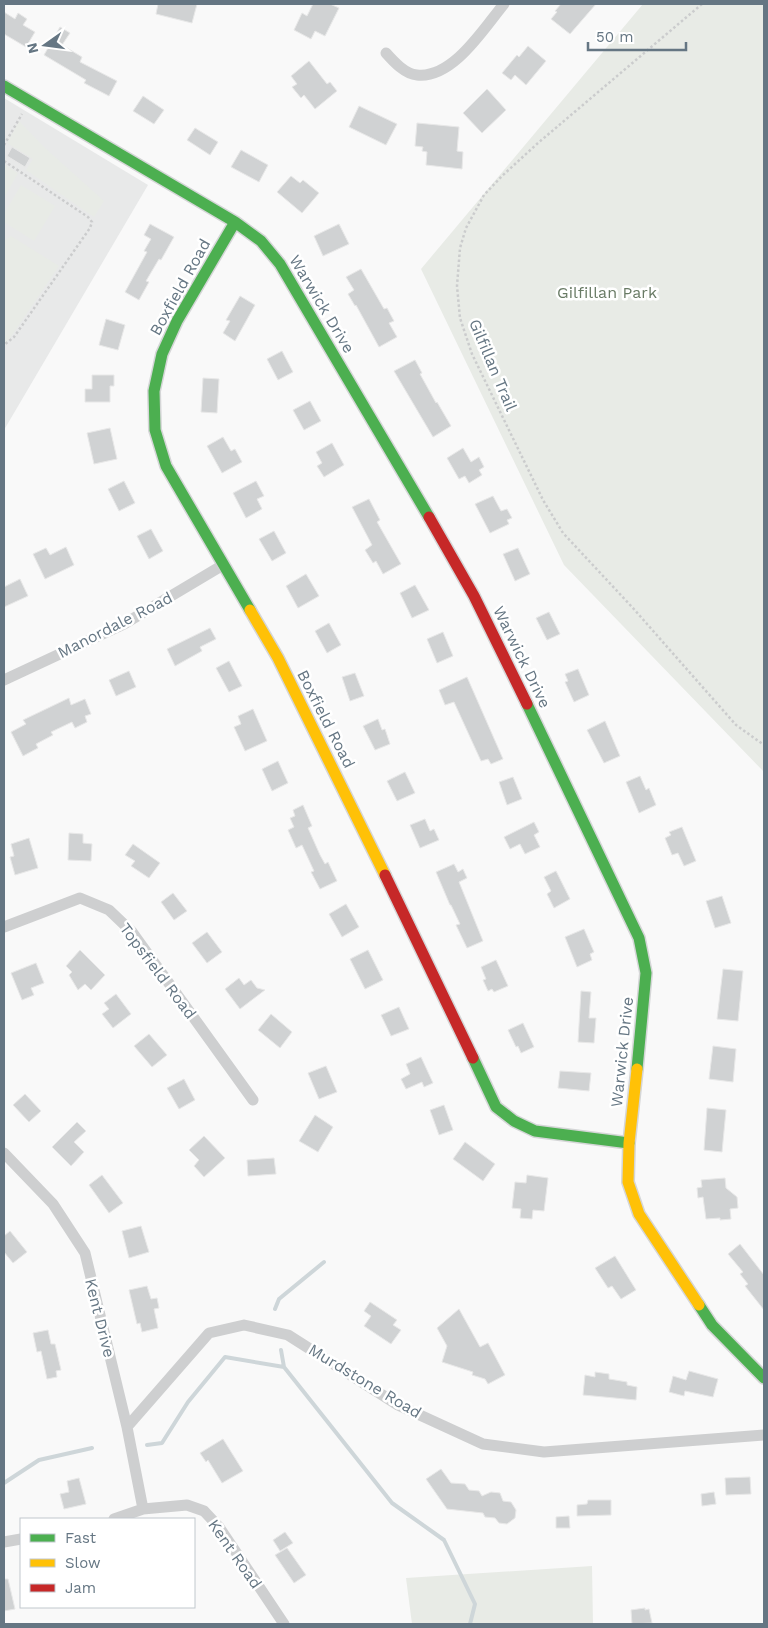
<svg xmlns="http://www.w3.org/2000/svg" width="768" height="1628" viewBox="0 0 768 1628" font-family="'Work Sans',sans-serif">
<rect width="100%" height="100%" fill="#f9f9f9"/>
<path fill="#e8e9e9" d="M4 98 148 185 4 430Z"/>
<path fill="#e8ebe6" d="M643 4H764V772L564 565 421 269Z
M19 121 44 147 104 201 94 217 26 170 33 159 7 143Z
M4 164 18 173 4 198Z
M21 185 55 206 34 241 4 222V214Z
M11 236 59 266 8 341 4 344V241Z
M592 1566 593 1624H412L406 1578Z"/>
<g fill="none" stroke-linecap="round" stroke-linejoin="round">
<path stroke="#ced6d9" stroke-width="4" d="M275 1309 279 1299 324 1262
M281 1350 284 1367
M147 1445 162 1443 188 1402 225 1357 284 1367 392 1503 444 1540 475 1604 470 1624
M4 1483 39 1460 92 1448"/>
</g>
<path fill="#d0d2d3" stroke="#e8e8e8" d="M158 4H197L192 23 156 14Z
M313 4H330L339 8 325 36 315 31 311 39 294 30 302 13 307 16Z
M561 4H596L570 34 551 19 557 12 555 11Z
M4 12 15 19 18 13 27 19 23 25 35 32 26 47 4 34Z
M60 27 70 33 62 45 82 57 80 62 117 81 109 96 84 83 86 80 44 55Z
M528 46 546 61 526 85 515 75 511 80 502 73 517 55 519 57Z
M309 61 327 84 330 82 337 91 315 109 304 95 301 98 292 87 297 84 291 76Z
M487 89 506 110 482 133 463 113Z
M143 96 164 110 154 124 133 111Z
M359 106 397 124 386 145 349 127Z
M417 123 459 127 457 151 463 152 462 169 426 165 427 152 422 151 423 147 415 146Z
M195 128 218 142 210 155 187 140Z
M12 147 30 158 25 167 7 156Z
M241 150 268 165 259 182 231 167Z
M291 176 300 183 303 180 319 193 302 213 277 192Z
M150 224 174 237 161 260 159 259 146 281 149 282 139 300 125 292 147 252 144 251 151 239 144 235Z
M339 224 349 244 323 256 314 236Z
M361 269 384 309 387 308 394 321 389 323 397 337 379 347 356 305 355 306 348 294 354 290 346 277Z
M240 296 255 305 235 341 223 333 230 321 226 320Z
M106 319 125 325 118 350 99 345Z
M282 351 293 372 278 380 267 359Z
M415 360 422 373 420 374 436 403 437 402 451 426 433 437 394 371Z
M92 375H114V386H110V402H85V389H92Z
M203 378 219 379 217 413 201 412Z
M310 401 321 421 304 430 293 410Z
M110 428 117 459 94 464 87 433Z
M223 437 231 451 235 449 242 462 222 473 207 446Z
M332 443 344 465 324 477 317 466 322 463 316 452Z
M463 448 471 462 479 457 484 467 479 470 482 475 469 483 465 476 459 479 447 458Z
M124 481 135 503 119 511 108 489Z
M256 481 264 496 257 499 262 509 246 518 233 493Z
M493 496 501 511 507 509 512 518 507 520 509 524 490 533 475 504Z
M369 499 380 520 377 522 401 564 383 574 376 561 373 563 365 550 372 545 352 507Z
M151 529 163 551 149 559 137 536Z
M274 531 286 553 272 561 259 539Z
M66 547 74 565 45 579 33 554 46 548 50 555Z
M518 548 530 574 515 581 503 554Z
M306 574 319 596 298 608 286 586Z
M20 579 28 596 4 607V587Z
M415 585 429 610 412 618 400 593Z
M549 612 560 634 547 640 536 618Z
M329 623 341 645 327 653 315 631Z
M210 628 216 639 200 647 202 651 175 666 167 649Z
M443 632 453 656 437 663 427 639Z
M229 661 242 686 229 692 216 668Z
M578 669 589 695 574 702 565 682 568 681 565 674Z
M129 671 136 687 116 696 109 680Z
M355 673 364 696 350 701 342 677Z
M467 677 503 759 491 764 488 759 481 761 454 702 445 705 439 690Z
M69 698 71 705 85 699 91 714 85 716 87 722 75 728 72 722 51 732 53 735 36 744 38 748 23 756 11 732 26 724 23 720Z
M253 709 267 741 245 751 234 727 241 724 238 716Z
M378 719 382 730 385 729 390 744 375 750 363 726Z
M605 721 620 756 604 763 587 730Z
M278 761 288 783 272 791 262 769Z
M405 772 415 793 397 801 387 781Z
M640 776 646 790 649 788 656 805 639 813 626 782Z
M513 777 522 799 507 805 499 782Z
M303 805 312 826 308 828 320 855 325 864 328 862 337 881 320 889 311 872 314 871 302 845 296 848 288 830 294 827 290 818 295 816 293 810Z
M425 819 430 831 434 829 439 840 420 848 410 825Z
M534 822 539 832 534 835 540 847 525 854 520 844 510 849 504 837Z
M682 827 696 861 684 866 678 853 672 855 665 838 671 835 669 832Z
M69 833 83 834V843L92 844 91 861 68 860Z
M29 838 38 868 15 875 10 857 14 856 11 844Z
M133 844 160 863 149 878 131 866 135 861 125 855Z
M454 864 458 872 463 869 467 878 459 882 483 941 467 948 456 925 460 924 451 905H450L436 872Z
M556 871 570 899 554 908 547 894 551 891 544 877Z
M173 893 187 911 174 920 161 902Z
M722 896 731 923 715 928 706 901Z
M346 904 359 927 342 937 329 914Z
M584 929 594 952 590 954 592 960 577 967 565 937Z
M207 932 222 952 207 963 192 943Z
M80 950 105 975 91 990 85 984 78 990 69 975 72 972 66 966Z
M368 950 383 980 365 989 350 959Z
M496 960 508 986 494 992 492 989 488 991 483 980 486 979 481 967Z
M36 963 44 983 31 988 34 995 22 1000 11 973Z
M723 969 743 971 738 1021 717 1019Z
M239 978 244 985 251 980 257 988 265 990 240 1009 225 989Z
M581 991 591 992 589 1018H596L594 1043 578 1042Z
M116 994 131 1014 113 1028 102 1014 109 1009 104 1003Z
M399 1007 409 1029 391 1036 381 1015Z
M271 1014 292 1032 280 1048 258 1030Z
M523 1023 534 1047 521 1053 518 1046 516 1047 508 1030Z
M149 1034 167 1055 152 1067 134 1046Z
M713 1046 736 1049 733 1082 709 1079Z
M421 1057 433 1083 424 1087 422 1082 406 1089 401 1079 410 1074 406 1064Z
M326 1066 337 1092 319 1099 308 1073Z
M560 1071 591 1073 589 1091 558 1088Z
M184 1079 195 1100 179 1109 167 1088Z
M25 1094 41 1111 29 1122 13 1105Z
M444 1105 453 1130 439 1135 430 1110Z
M707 1108 726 1110 722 1152 704 1150Z
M315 1115 333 1127 318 1152 299 1141Z
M77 1122 86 1131 74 1142 84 1152 71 1166 52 1147Z
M204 1136 225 1158 204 1177 194 1166 199 1160 189 1150Z
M465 1142 495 1164 483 1181 453 1159Z
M274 1158 276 1174 248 1176 247 1160Z
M102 1175 123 1203 109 1213 89 1185Z
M527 1175 548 1178 544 1211 533 1210 532 1219 520 1218 521 1209 512 1208 515 1182 526 1183Z
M725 1178 726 1188 737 1197 738 1208 730 1209 731 1219 720 1220V1218L706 1219 703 1197 698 1198 697 1188 702 1187 701 1180Z
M141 1226 149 1252 129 1258 122 1231Z
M10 1231 27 1252 13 1263 4 1252V1236Z
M740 1244 764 1275V1310L745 1286 748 1284 740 1274 743 1272 728 1254Z
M615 1256 636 1290 621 1299 612 1286 608 1288 595 1268Z
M147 1286 151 1299 157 1298 159 1308 154 1309 158 1328 142 1332 140 1323 137 1324 129 1290Z
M370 1302 397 1320 393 1325 401 1330 391 1344 364 1326 371 1316 364 1311Z
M459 1309 480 1347 488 1343 505 1375 488 1384 485 1379 472 1375 473 1372 442 1362 447 1346 437 1328Z
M48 1330 51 1344H55L61 1370 56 1371 57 1377 47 1379 41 1351 37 1352 33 1333Z
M689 1371 718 1379 713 1397 685 1391 684 1396 669 1392 673 1376 686 1380Z
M595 1372 609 1374V1379L627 1382V1385L637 1387 636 1400 583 1395 585 1375 595 1377Z
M223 1439 243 1471 222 1483 208 1460 206 1462 200 1453Z
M441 1469 451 1483 465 1484 469 1490 479 1491 482 1496 491 1492 500 1493 503 1501 511 1502 516 1510 515 1518 507 1524 499 1523 495 1518 485 1517 483 1513 447 1509 426 1479Z
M750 1477 751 1494 726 1495 725 1478Z
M79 1478 86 1504 64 1509 60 1494 69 1492 67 1481Z
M714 1492 716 1504 702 1506 701 1494Z
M588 1500H611V1515L577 1516V1505L587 1504Z
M569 1516 570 1528H556V1517Z
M285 1532 293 1543 280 1551 273 1540Z
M287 1548 306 1575 294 1583 275 1555Z
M4 1579H8L15 1609 4 1611Z
M645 1608V1610L649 1609 652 1623 632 1624 631 1610Z"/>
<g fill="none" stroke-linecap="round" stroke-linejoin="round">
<g stroke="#d5d6d7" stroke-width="14">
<path id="fast" d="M4 86 235 222 261 241 280 264 429 517
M235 222 177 321 162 354 154 391 155 430 166 466 250 610
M527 704 639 938 646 973 637 1069
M473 1058 496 1107 514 1121 535 1131 629 1143
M699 1305 712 1325 764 1378"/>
</g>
<g stroke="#d5d6d7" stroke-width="14">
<path id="slow" d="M250 610 278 658 385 875
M637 1069 629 1143 628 1182 639 1214 699 1305"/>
</g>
<g stroke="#d5d6d7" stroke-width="14">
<path id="jam" d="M429 517 474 596 527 704
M385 875 473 1058"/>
</g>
<path stroke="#cbcccd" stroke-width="2.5" stroke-dasharray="2.5 2.5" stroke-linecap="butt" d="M702 4 538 143 502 176 484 195 466 228 460 248 457 286 460 318 472 354 543 500 563 533 632 607 736 725 764 745
M4 145 22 114
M4 161 88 217 92 222 90 228 14 337 4 345"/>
<path stroke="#cecfd0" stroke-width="11" d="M386 53C394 62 405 74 417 75 453 79 484 28 504 4
M4 680 124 624 223 565
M4 927 80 898 109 910 132 932 253 1100
M4 1153 53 1204 85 1253 127 1427 143 1509
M127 1427 209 1333 244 1325 288 1335 398 1405 483 1444 544 1452 764 1435
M114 1519 143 1509 187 1505 204 1511 219 1527 284 1624
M4 1542 21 1539"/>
<use href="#fast" stroke="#4caf50" stroke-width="11"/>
<use href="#slow" stroke="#ffc107" stroke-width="11"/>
<use href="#jam" stroke="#c62828" stroke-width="11"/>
</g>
<g text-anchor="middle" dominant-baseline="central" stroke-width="5" stroke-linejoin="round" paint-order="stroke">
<g font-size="16" fill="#657683" stroke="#fff">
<text transform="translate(180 287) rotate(-61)">Boxfield Road</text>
<text transform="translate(322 304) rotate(59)">Warwick Drive</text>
<text transform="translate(493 365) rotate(67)">Gilfillan Trail</text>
<text transform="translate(115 625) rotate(-27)">Manordale Road</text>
<text transform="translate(522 657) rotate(64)">Warwick Drive</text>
<text transform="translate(326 719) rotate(63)">Boxfield Road</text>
<text transform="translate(158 971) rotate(53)">Topsfield Road</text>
<text transform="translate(622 1052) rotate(-84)">Warwick Drive</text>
<text transform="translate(100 1318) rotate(76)">Kent Drive</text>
<text transform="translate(365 1381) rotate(31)">Murdstone Road</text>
<text transform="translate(235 1554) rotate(55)">Kent Road</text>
</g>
<g font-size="16" fill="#687a64" stroke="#fff">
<text x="607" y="292">Gilfillan Park</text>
</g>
</g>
<rect width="768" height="1628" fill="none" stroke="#657683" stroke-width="10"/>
<rect x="20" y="1518" width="175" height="90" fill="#ffffff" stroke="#c1c8cd"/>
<rect x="30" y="1534" width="25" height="8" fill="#4caf50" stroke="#c1c8cd"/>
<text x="65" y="1543" font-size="15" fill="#657683">Fast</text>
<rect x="30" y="1559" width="25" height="8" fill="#ffc107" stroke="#c1c8cd"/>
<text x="65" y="1568" font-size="15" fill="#657683">Slow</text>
<rect x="30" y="1584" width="25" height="8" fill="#c62828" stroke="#c1c8cd"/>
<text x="65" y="1593" font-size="15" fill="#657683">Jam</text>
<g transform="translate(45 45) rotate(256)" stroke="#ffffff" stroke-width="4" paint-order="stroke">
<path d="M0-4L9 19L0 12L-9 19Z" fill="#657683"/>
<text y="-8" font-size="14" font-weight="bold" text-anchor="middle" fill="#657683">N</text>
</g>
<path d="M588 42v8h98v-8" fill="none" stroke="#657683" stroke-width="2.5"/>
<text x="596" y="42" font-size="15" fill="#657683" stroke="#ffffff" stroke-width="4" paint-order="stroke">50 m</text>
</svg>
